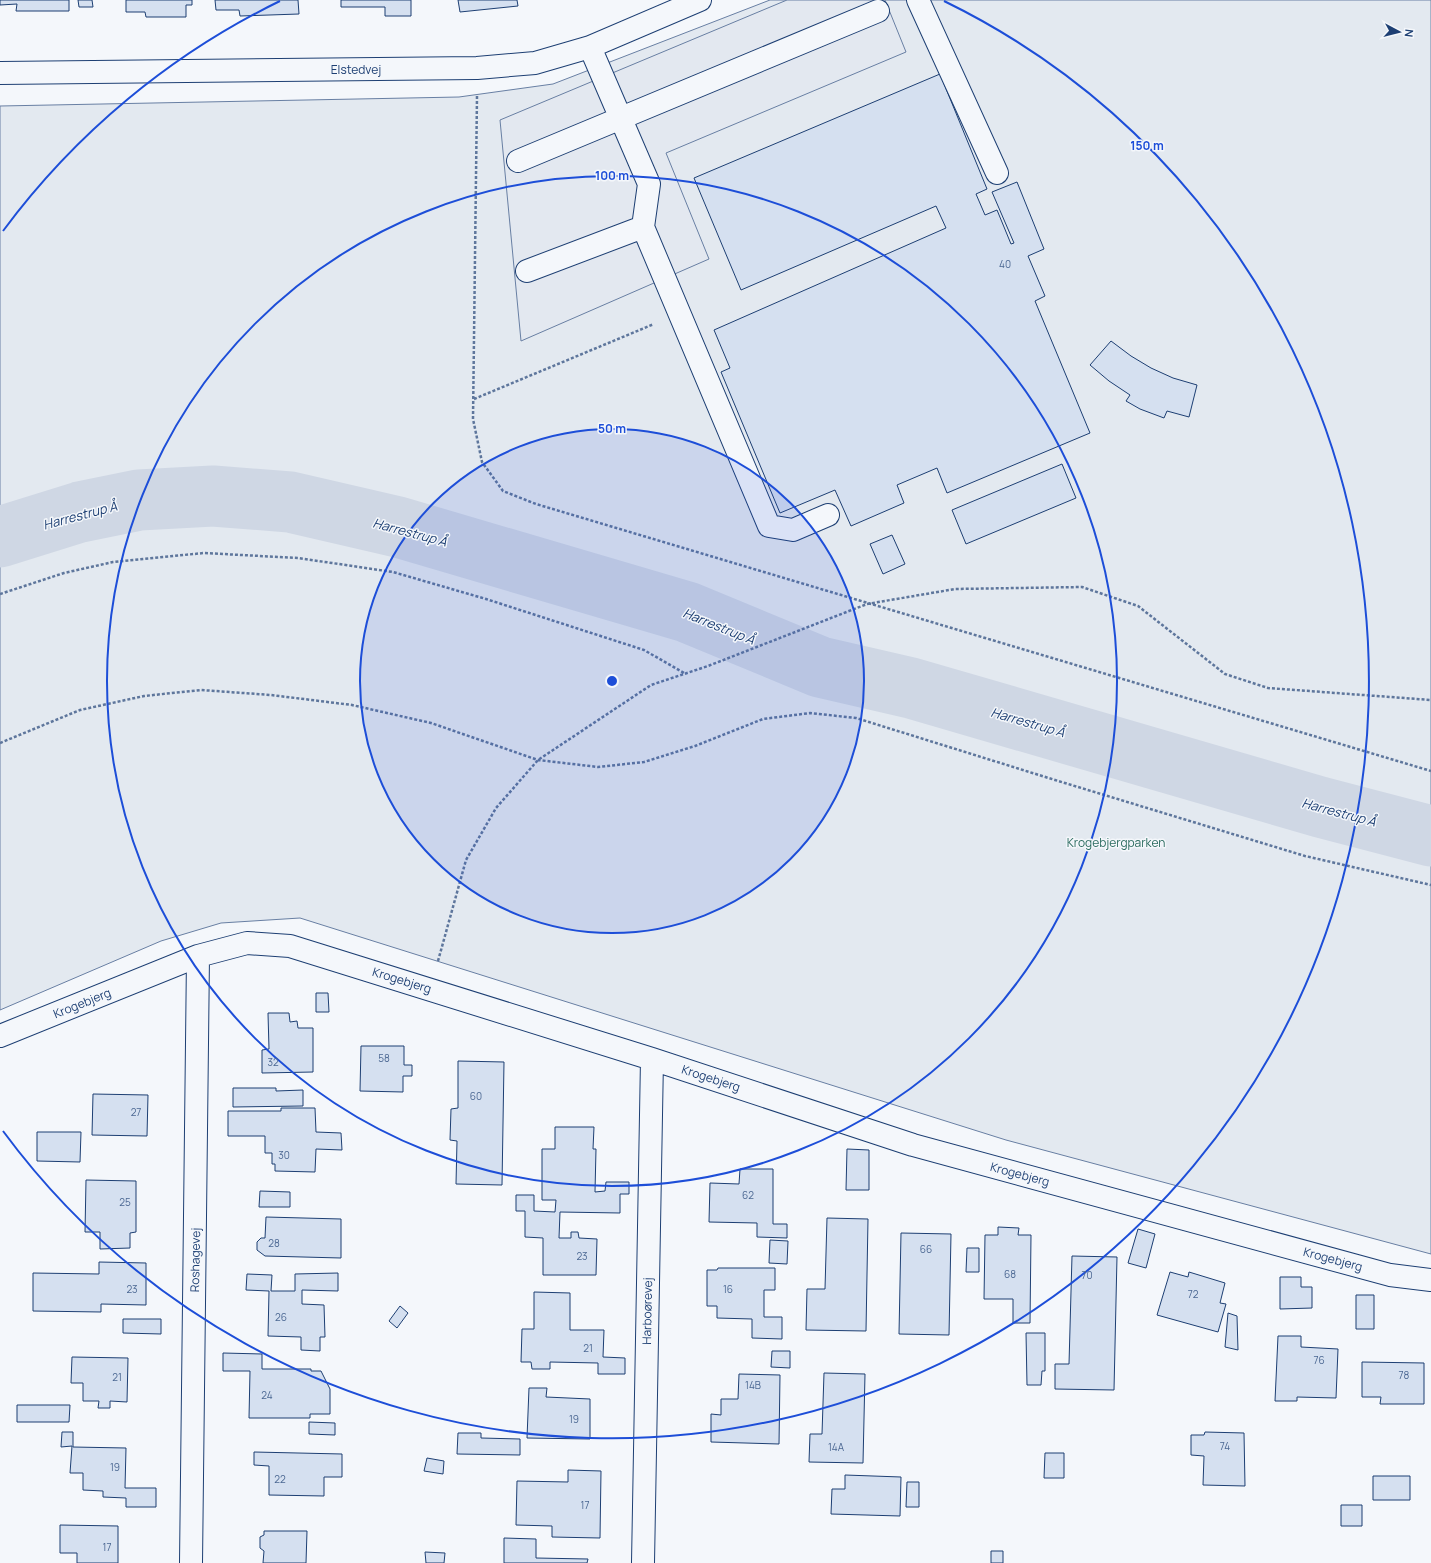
<svg xmlns="http://www.w3.org/2000/svg" width="1431" height="1563" viewBox="0 0 1431 1563" font-family="Manrope,sans-serif">
<rect width="100%" height="100%" fill="#f4f7fb"/>
<path fill="#e3e9f0" stroke="#687fa3" d="M770 0H1431V1254L1006 1140 300 918 221 923 161 941 0 1010V106L459 97 553 84Z"/>
<path fill="#e3e8f0" stroke="#687fa3" d="M787 0H885L906 52 666 153 709 259 521 341 500 120Z"/>
<g fill="none" stroke-linecap="round" stroke-linejoin="round">
<path stroke="#cfd7e4" stroke-width="61" d="M0 537 80 512 139 500 213 496 290 502 398 527 687 612 820 667 911 688 1320 807 1431 836"/>
</g>
<path fill="#d5e0f0" stroke="#1d3f73" d="M0 0H69V11H16L17 4 0 5Z
M78 0H92L93 7H79Z
M126 0H192V5H186V17H146L145 12H126Z
M215 0H298L299 14 240 16 239 10H216Z
M341 0H411V16H385V7H341Z
M458 0H517L518 6 460 12Z
M940 74 987 189 976 194 985 215 997 210 1011 244 1014 243 992 192 1017 182 1044 249 1028 256 1045 296 1035 301 1090 433 947 493 937 468 897 485 904 503 851 526 835 490 780 513 721 372 730 368 714 330 946 228 936 206 741 290 694 178Z
M1111 341 1131 356 1151 368 1173 378 1197 385 1189 417 1167 411 1164 418 1140 409 1126 401 1130 395 1109 381 1090 365Z
M1062 464 1076 498 966 544 952 510Z
M892 535 905 564 883 574 870 544Z
M316 993H328L329 1012H316Z
M268 1013H289L290 1022 297 1021 298 1028H313V1072L262 1073V1050L269 1049Z
M361 1046H404V1065H412V1076H403V1092L360 1091Z
M458 1061 504 1062 502 1185 456 1184 457 1141 450 1140 451 1109 458 1108Z
M233 1088H276V1091L303 1090V1106L233 1107Z
M93 1094 148 1095 147 1136 92 1135Z
M281 1108H315L316 1132 341 1133 342 1150 316 1149 315 1172 275 1171V1164H272V1153H265V1136H228V1111H281Z
M555 1127H594L593 1149H596L595 1192 605 1191 606 1182H629V1194H620V1213L560 1212 559 1238H571V1232H578L579 1238 597 1239 596 1275H543V1238L525 1237V1211H516V1195H534V1211L555 1212 556 1200H542V1149H555Z
M37 1132H81L80 1162 37 1161Z
M847 1149 869 1150V1190H846Z
M740 1169H773V1224H787V1238L757 1237V1223L709 1222 710 1183 739 1184Z
M86 1180 136 1181V1232L130 1233V1248L100 1249V1232H85Z
M260 1191 290 1192V1207H259Z
M266 1217 341 1219V1258L265 1256 257 1250V1242L261 1238H265Z
M827 1218 868 1219 866 1331 806 1330 807 1289H825Z
M998 1227 1019 1228 1018 1235H1031L1030 1323H1013V1299H984L985 1235H998Z
M1138 1229 1155 1234 1146 1268 1128 1263Z
M901 1233 951 1234 949 1335 899 1334Z
M770 1240 788 1241 787 1264 769 1263Z
M967 1248H979V1272H966Z
M1072 1256 1117 1257 1114 1390 1055 1389V1364H1069Z
M99 1262 146 1263V1305L101 1304V1312L33 1311V1273L99 1274Z
M718 1268H775V1290H764V1317H782V1339L752 1338V1319L717 1318V1306H707V1270H717Z
M1170 1272 1188 1277 1189 1272 1225 1283 1220 1303 1226 1304 1218 1332 1157 1315Z
M338 1273V1291L302 1290V1304L324 1305 325 1337H320V1351L301 1350V1337L268 1336 269 1291 246 1290 247 1274 272 1275 271 1291H295V1274Z
M1280 1277H1301V1287H1312V1308L1280 1309Z
M534 1292 570 1293V1330H604L603 1357 625 1358V1374H598V1363L550 1362V1369H532L531 1362H521L522 1329H534Z
M1356 1295H1374V1329H1356Z
M400 1306 408 1313 397 1328 389 1321Z
M1228 1313 1237 1316 1238 1350 1225 1347Z
M123 1319H161V1334L123 1333Z
M1026 1333H1045V1371H1042L1041 1385H1027Z
M1278 1336H1301V1347L1338 1349 1336 1398 1297 1397V1401H1275Z
M772 1351H790V1368L771 1367Z
M223 1353 262 1354V1369H311V1371H321L330 1389V1414H310V1418H249L250 1371H223Z
M72 1357 128 1358 127 1402 110 1401V1408H98L99 1401H83V1383H71Z
M1362 1362 1424 1363V1404H1380L1381 1397H1362Z
M824 1373 865 1374 863 1463 809 1462 810 1434H822Z
M739 1374 780 1375 779 1444 711 1442V1414L721 1415V1399H738Z
M529 1388H547L546 1397 590 1399V1439L527 1438Z
M17 1405H70L69 1422H17Z
M309 1422 335 1423V1435L309 1434Z
M62 1432H73V1447L126 1448 125 1488H156V1507H126V1498L103 1497V1491L83 1490V1473H70L72 1446 61 1447Z
M1205 1432 1244 1433 1245 1486 1203 1485 1204 1456 1191 1455V1435H1204Z
M458 1433H481V1438L520 1439V1455L457 1454Z
M254 1452 342 1454V1477H324V1496L269 1495V1466L254 1465Z
M1045 1453H1064V1478H1044Z
M427 1458 444 1461 443 1474 424 1471Z
M568 1470 601 1471 600 1538 552 1537V1526L516 1525 517 1481 568 1482Z
M845 1475 901 1477 900 1516 831 1514 832 1489H845Z
M1373 1476H1410V1500H1373Z
M907 1482H919V1507H906Z
M1341 1505H1362V1526H1341Z
M60 1525 118 1526V1563H77V1553H60Z
M264 1531H307L306 1563H263L264 1551 260 1548V1537L264 1535Z
M504 1538 536 1539V1558L588 1559 587 1563H504Z
M991 1551H1003V1563H991Z
M425 1552 445 1553 444 1563H426Z"/>
<g fill="none" stroke-linecap="round" stroke-linejoin="round">
<g stroke="#1d3f73" stroke-width="24">
<path id="minor" d="M918 0 997 173
M590 47 649 184 643 227 769 526 793 530 828 515
M0 73 477 68 535 63 590 47 700 0
M518 161 878 11
M527 271 643 227
M0 1036 198 956 247 943 290 946 652 1059 913 1145 1390 1275 1431 1280
M191 1563 198 956
M643 1563 652 1059"/>
</g>
<path stroke="#5e769c" stroke-width="2.5" stroke-dasharray="3 2" stroke-linecap="butt" d="M477 96 473 419 482 462 503 491 536 504 1431 771
M474 399 654 324
M0 594 64 573 113 562 204 553 298 558 393 572 486 599 644 650 684 673
M0 743 80 710 144 696 201 690 271 695 352 705 431 723 538 760 598 767 644 762 695 746 763 719 810 713 856 718 1055 780 1305 856 1431 885
M438 961 466 860 496 808 538 760 651 685 708 666 867 604 955 589 1082 587 1138 606 1225 674 1268 688 1431 700"/>
<use href="#minor" stroke="#f4f7fb" stroke-width="22"/>
</g>
<circle cx="612" cy="681" r="252" fill="#1d4ed8" fill-opacity=".12"/>
<g fill="none" stroke="#1d4ed8" stroke-width="2">
<circle cx="612" cy="681" r="252"/>
<circle cx="612" cy="681" r="505"/>
<path d="M3 231A757 757 0 0 1 280 1M944 1A757 757 0 1 1 3 1131"/>
</g>
<g text-anchor="middle" dominant-baseline="central" stroke-width="3" stroke-linejoin="round" paint-order="stroke">
<g font-size="10" fill="#4b6792">
<text x="1005" y="264">40</text>
<text x="384" y="1058">58</text>
<text x="273" y="1062">32</text>
<text x="476" y="1096">60</text>
<text x="136" y="1112">27</text>
<text x="284" y="1155">30</text>
<text x="748" y="1195">62</text>
<text x="125" y="1202">25</text>
<text x="274" y="1243">28</text>
<text x="926" y="1249">66</text>
<text x="582" y="1256">23</text>
<text x="1010" y="1274">68</text>
<text x="1087" y="1275">70</text>
<text x="132" y="1289">23</text>
<text x="728" y="1289">16</text>
<text x="1193" y="1294">72</text>
<text x="281" y="1317">26</text>
<text x="588" y="1348">21</text>
<text x="1319" y="1360">76</text>
<text x="1404" y="1375">78</text>
<text x="117" y="1377">21</text>
<text x="753" y="1385">14B</text>
<text x="267" y="1395">24</text>
<text x="574" y="1419">19</text>
<text x="1225" y="1446">74</text>
<text x="836" y="1447">14A</text>
<text x="115" y="1467">19</text>
<text x="280" y="1479">22</text>
<text x="585" y="1505">17</text>
<text x="107" y="1547">17</text>
</g>
<g font-size="12" fill="#1d3f73" stroke="#f4f7fb">
<text x="356" y="69">Elstedvej</text>
<text transform="translate(402 980) rotate(17)">Krogebjerg</text>
<text transform="translate(82 1003) rotate(-22)">Krogebjerg</text>
<text transform="translate(711 1078) rotate(18)">Krogebjerg</text>
<text transform="translate(1020 1174) rotate(15)">Krogebjerg</text>
<text transform="translate(1333 1259) rotate(15)">Krogebjerg</text>
<text transform="translate(195 1260) rotate(-89)">Roshagevej</text>
<text transform="translate(647 1311) rotate(-89)">Harboørevej</text>
</g>
<g font-size="12" fill="#2c6c60" stroke="#f4f7fb">
<text x="1116" y="842">Krogebjergparken</text>
</g>
<g font-size="13" font-style="italic" fill="#1d3f73" stroke="#f4f7fb">
<text transform="translate(80 515) rotate(-15)">Harrestrup Å</text>
<text transform="translate(410 532) rotate(15)">Harrestrup Å</text>
<text transform="translate(719 626) rotate(22)">Harrestrup Å</text>
<text transform="translate(1028 722) rotate(16)">Harrestrup Å</text>
<text transform="translate(1339 812) rotate(15)">Harrestrup Å</text>
</g>
</g>
<circle cx="612" cy="681" r="6" fill="#1d4ed8" stroke="#f4f7fb" stroke-width="2"/>
<g font-size="12" text-anchor="middle" font-weight="bold" fill="#1d4ed8" stroke="#f4f7fb" stroke-width="3" stroke-linejoin="round" paint-order="stroke">
<text x="1147" y="150">150 m</text>
<text x="612" y="180">100 m</text>
<text x="612" y="433">50 m</text>
</g>
<g transform="translate(1399 32) rotate(97)" stroke="#f4f7fb" stroke-width="3" paint-order="stroke">
<path d="M0-3L7 15L0 10L-7 15Z" fill="#1d3f73"/>
<text y="-6" font-size="11" font-weight="bold" text-anchor="middle" fill="#1d3f73">N</text>
</g>
</svg>
